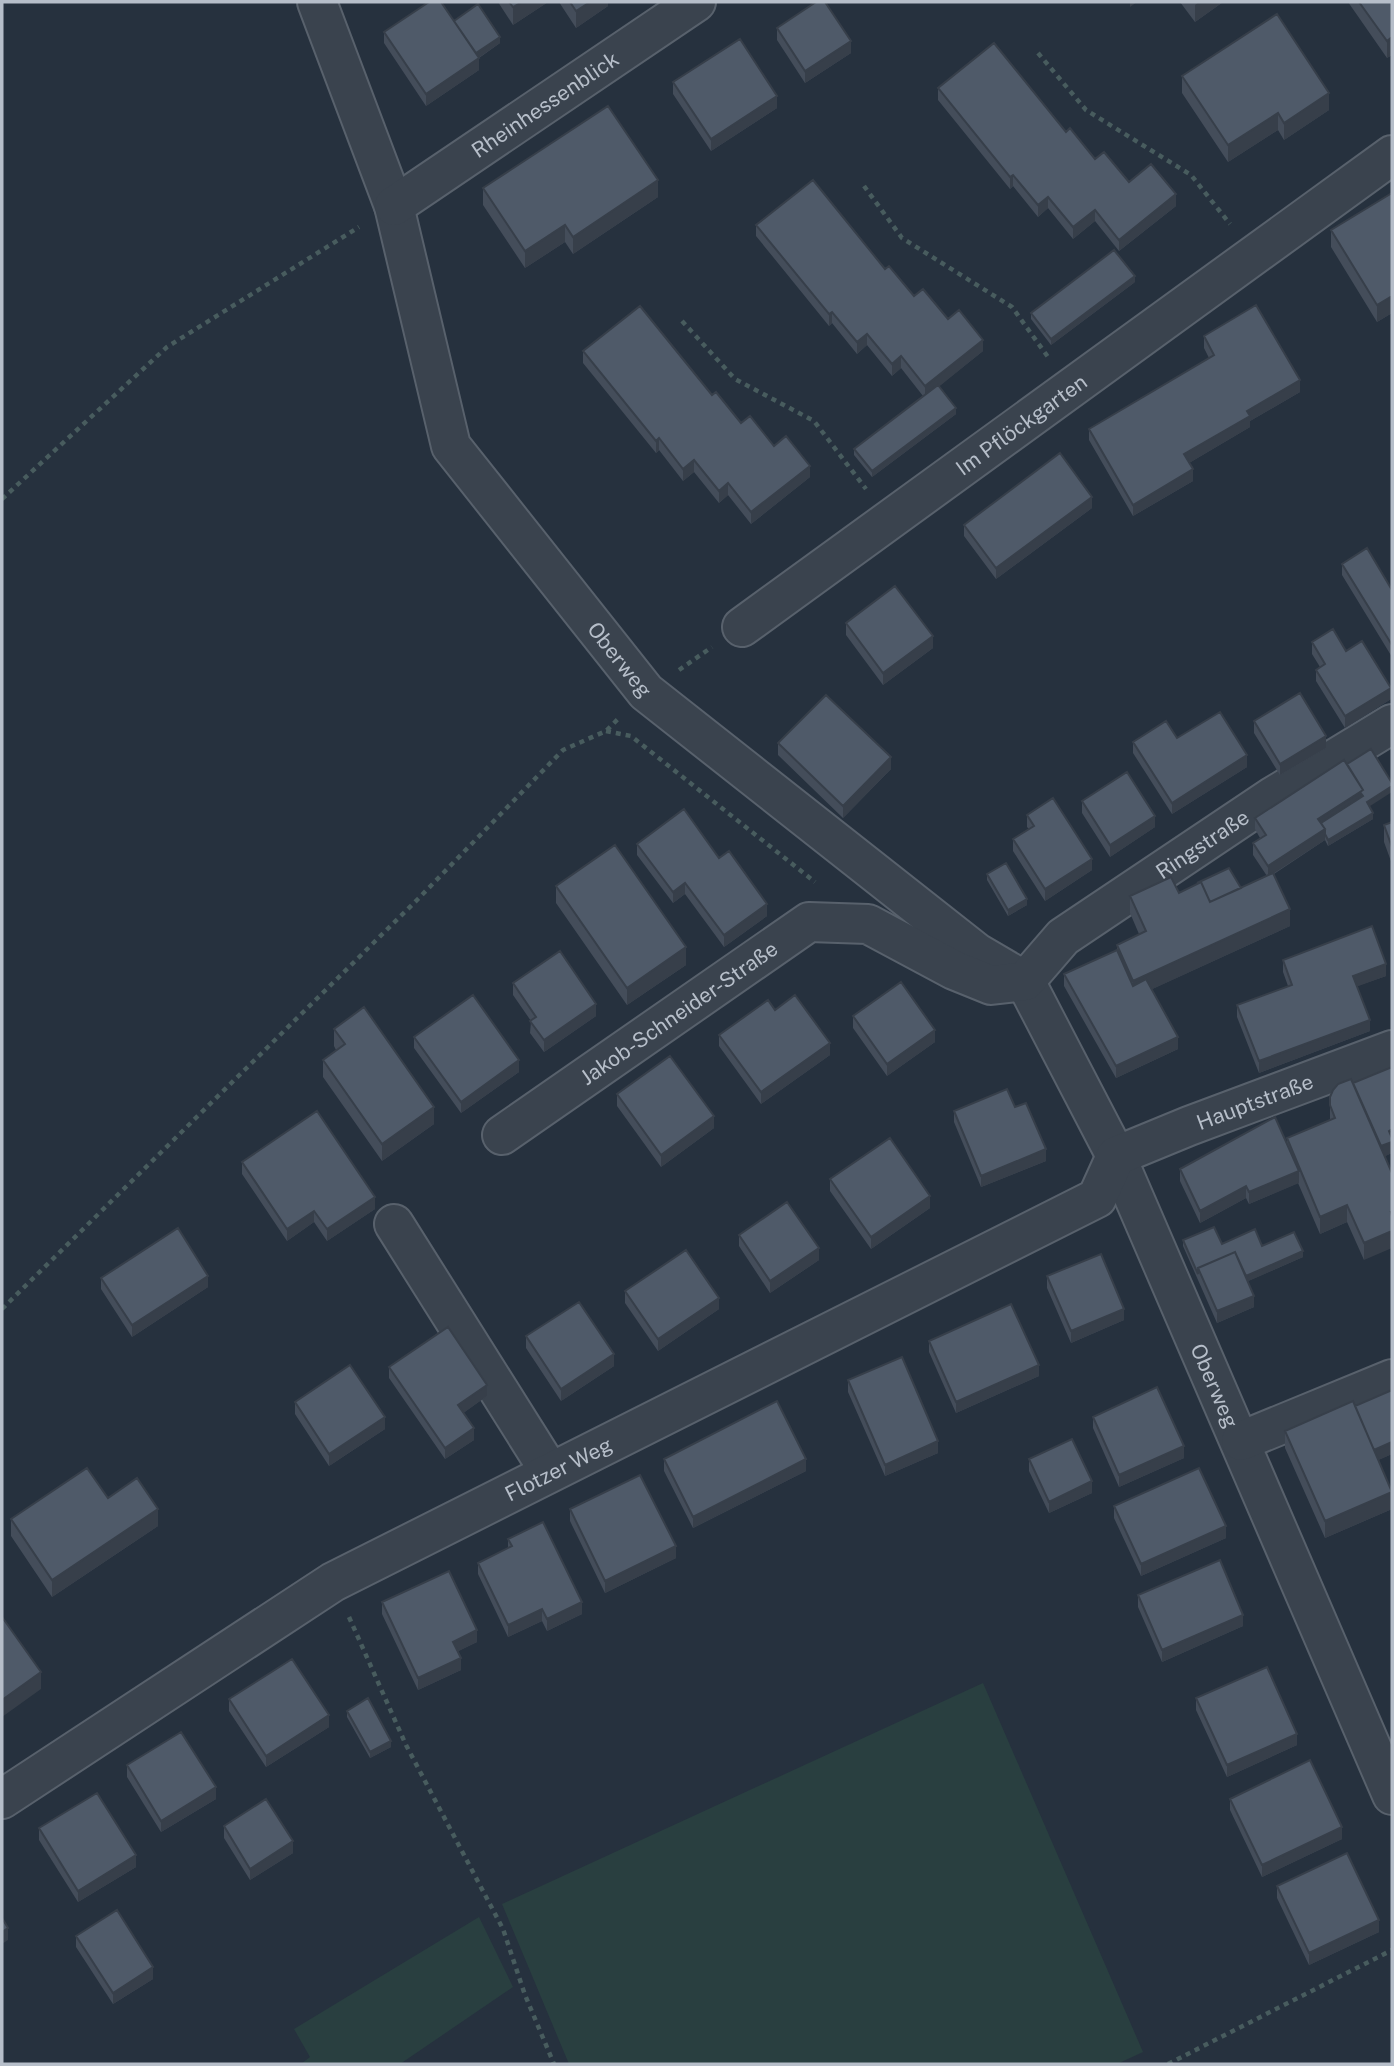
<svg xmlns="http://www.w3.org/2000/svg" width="1394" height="2066" viewBox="0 0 1394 2066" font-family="'Public Sans',sans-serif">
<rect width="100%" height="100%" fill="#26313e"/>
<path fill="#293f40" d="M983 1683 1143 2052 1117 2064H569L502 1904Z
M479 1917 513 1987 400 2064H301L310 2057 294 2029Z"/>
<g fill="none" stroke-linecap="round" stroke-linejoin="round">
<g stroke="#58616c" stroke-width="42">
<g id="minor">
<path id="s1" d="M317 2 394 206 451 446 646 692 977 953 1025 981 1116 1156 1392 1795"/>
<path id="s2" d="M394 206 696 2"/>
<path id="s3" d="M742 627 1392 155"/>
<path id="s4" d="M502 1135 809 922 868 924 954 970 991 985 1025 981 1063 937 1272 797 1392 724"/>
<path d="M394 1224 550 1472"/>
<path d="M1241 1441 1392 1379"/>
<path id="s5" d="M2 1799 333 1582 1097 1198 1116 1156 1189 1126 1392 1050"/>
</g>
</g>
<path stroke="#485c5e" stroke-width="4.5" stroke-dasharray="5 5" stroke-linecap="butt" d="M1038 53 1086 110 1191 175 1230 224
M864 186 902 238 1012 307 1048 357
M682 321 735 379 814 421 866 489
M2 499 167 347 359 227
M679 670 712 647
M606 731 631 736 815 882
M2 1309 418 899 563 750 606 731 618 719
M349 1617 406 1745 503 1929 525 1995 554 2064
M1168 2064 1392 1950"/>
<use href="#minor" stroke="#3a434e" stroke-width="38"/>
</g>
<path fill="#444d5a" d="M498 2H548L513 25Z
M559 2H608V6L576 28Z
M1180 2H1223L1195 22Z
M1348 2H1392V55L1387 58Z
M454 21 500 43 479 58V70L426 106 384 43V32Z
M777 28 851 53 805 83 777 40Z
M1182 76 1329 110 1284 140 1278 130 1228 162 1182 93Z
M673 82 777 108 711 151 673 94Z
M938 88 1066 132 1095 159 1129 182 1176 206 1119 251 1095 221 1073 239 1048 208 1038 217 1013 186 1010 189 938 100Z
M483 188 658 197 573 254 565 242 525 268 483 205Z
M1392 193V313L1377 322 1331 247V230Z
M756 225 885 269 914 296 948 319 983 351 939 386 956 414 872 477 854 455V449L923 396 901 368 892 376 867 345 857 354 832 323 829 326 756 236Z
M1135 282 1051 345 1031 319V313Z
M1204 336 1300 392 1250 421V427L1189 463 1193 481 1133 516 1089 440V429L1209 358 1204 348Z
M583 351 712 395 741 423 774 446 810 477 751 524 728 495 719 503 694 472 683 481 659 450 656 453 583 363Z
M1092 508 996 579 964 536V525Z
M1342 564 1392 590V657L1342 575Z
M846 623 933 648 883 685 846 635Z
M1312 642 1391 699 1345 728 1316 681V670L1320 667 1312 654Z
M1254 721 1326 748 1280 775 1254 733Z
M1177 738 1247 767 1172 814 1133 753V742Z
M778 743 891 769 843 818 778 755Z
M1082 801 1155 827 1110 857 1082 813Z
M1369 806 1373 819 1328 846 1325 840 1274 874 1290 926 1152 989 1178 1049 1116 1078 1064 986V974L1117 950V945L1139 934 1130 913V896L1241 888 1267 876 1253 855V843L1260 838 1255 829V818Z
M1027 815 1092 870 1045 901 1013 851V839L1029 829 1027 827Z
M1392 822V864L1384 842V825Z
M637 844 719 858 767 916 724 947 685 894 673 903 637 855Z
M987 874 1027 905 1008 916 987 880Z
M556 886 686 965 627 1005 556 903Z
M1283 960 1386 976 1357 986 1370 1031 1259 1073 1237 1017V1005L1288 986 1283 972Z
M513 983 596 1016 544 1052 530 1033 531 1021 513 995Z
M775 1010 830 1055 761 1104 719 1046V1035Z
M853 1016 935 1042 887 1076 853 1028Z
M334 1029 434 1124 382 1161 323 1077V1060L336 1050 334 1046Z
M414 1037 519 1072 461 1113 414 1048Z
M617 1094 714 1128 661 1167 617 1106Z
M1330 1097 1392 1153 1385 1156 1364 1260 1347 1222 1320 1234 1298 1183 1249 1204 1246 1198 1200 1223 1180 1181V1169L1287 1144V1138L1330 1120Z
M1015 1107 1046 1161 981 1187 954 1122V1111Z
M242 1162 375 1209 327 1241 314 1222 287 1241 242 1174Z
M830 1179 930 1208 871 1249 830 1191Z
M739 1235 819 1260 770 1293 739 1246Z
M1183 1240 1222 1244 1262 1246 1303 1257 1248 1281 1254 1307 1217 1323 1183 1246Z
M1047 1276 1124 1320 1071 1343 1047 1288Z
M101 1278 208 1287 132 1337 101 1289Z
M625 1291 719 1309 658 1351 625 1303Z
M526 1336 614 1366 561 1401 526 1348Z
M929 1341 1039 1376 956 1413 929 1352Z
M389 1367 487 1396 463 1413 474 1440 445 1459 389 1378Z
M848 1380 938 1453 885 1476 848 1392Z
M1392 1390V1454L1378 1460 1392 1509 1325 1538 1285 1448V1431L1355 1406Z
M295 1402 385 1429 329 1466 295 1414Z
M1093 1417 1184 1458 1119 1487 1093 1428Z
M664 1459 806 1471 693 1528 664 1471Z
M1029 1459 1092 1493 1049 1513 1029 1471Z
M108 1498 158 1526 52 1597 11 1536V1519Z
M1114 1506 1226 1538 1141 1576 1114 1518Z
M570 1509 676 1558 605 1593 570 1521Z
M508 1539 582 1614 547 1631 542 1621 508 1637 478 1574V1563L508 1548Z
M1138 1595 1243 1626 1162 1662 1138 1607Z
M382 1602 477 1642 458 1651 461 1670 418 1690 382 1614Z
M1196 1698 1297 1745 1227 1777 1196 1710Z
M229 1699 329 1727 266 1767 229 1711Z
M347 1711 391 1747 370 1758 347 1717Z
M127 1765 216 1799 161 1832 127 1777Z
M1230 1799 1342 1839 1262 1877 1230 1810Z
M224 1826 293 1853 250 1880 224 1838Z
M39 1828 136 1867 78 1902 39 1840Z
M1277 1886 1379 1932 1309 1965 1277 1898Z
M76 1936 153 1979 113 2004 76 1947Z"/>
<path fill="#373f4a" d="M522 2H548L513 25V7Z
M590 2H608V6L576 28V11Z
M1130 2H1137L1130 7Z
M1199 2H1223L1195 22V5Z
M500 37V43L474 61V55Z
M1392 37V55L1387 58V41Z
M851 41V53L805 83V71Z
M479 58V70L426 106V94Z
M1329 93V110L1284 140V123Z
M777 96V108L711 151V139Z
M1278 113V130L1228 162V145Z
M1013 175V186L1010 189V177Z
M658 180V197L573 254V237Z
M1176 194V206L1119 251V240Z
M1048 197V208L1038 217V205Z
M1095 210V221L1073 239V227Z
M565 225V242L525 268V251Z
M1135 276V282L1051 345V339Z
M1392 296V313L1377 322V305Z
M832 312V323L829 326V314Z
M867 334V345L857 354V342Z
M983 340V351L925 398V386Z
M901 356V368L892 376V364Z
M1300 380V392L1250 421V427L1184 466V454L1247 411Z
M956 408V414L872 477V471Z
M659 438V450L656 453V441Z
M694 460V472L683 481V469Z
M810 466V477L751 524V512Z
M1193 469V481L1133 516V505Z
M728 483V495L719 503V491Z
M1092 497V508L996 579V568Z
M933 636V648L883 685V673Z
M1391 688V699L1345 728V716Z
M1326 736V748L1280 775V764Z
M1247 755V767L1172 814V803Z
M891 757V769L843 818V806Z
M1392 786V792L1367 808V802Z
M1363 790V802L1318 825V819Z
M1373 813V819L1328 846V840Z
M1155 816V827L1110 857V845Z
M1325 829V840L1268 877V866Z
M1092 859V870L1045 901V889Z
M685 883V894L673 903V892Z
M1027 899V905L1008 916V910Z
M767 904V916L724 947V935Z
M1290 909V926L1133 998V981Z
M686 947V965L627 1005V988Z
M1386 964V976L1353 988V976Z
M596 1004V1016L544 1052V1040Z
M1370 1020V1031L1259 1073V1061Z
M935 1030V1042L887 1076V1064Z
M1178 1037V1049L1116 1078V1066Z
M830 1043V1055L761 1104V1092Z
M519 1060V1072L461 1113V1102Z
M434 1107V1124L382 1161V1144Z
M714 1116V1128L661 1167V1155Z
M1392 1142V1153L1379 1159V1147Z
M1046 1149V1161L981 1187V1176Z
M1299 1171V1183L1249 1204V1192Z
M1246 1186V1198L1200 1223V1211Z
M930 1196V1208L871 1249V1237Z
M375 1197V1209L327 1241V1229Z
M1347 1205V1222L1320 1234V1217Z
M314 1211V1222L287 1241V1229Z
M1392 1231V1248L1364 1260V1243Z
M819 1248V1260L770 1293V1281Z
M1303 1251V1257L1244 1283V1277Z
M208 1276V1287L132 1337V1325Z
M1254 1296V1307L1217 1323V1311Z
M719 1298V1309L658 1351V1339Z
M1124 1309V1320L1071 1343V1331Z
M614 1354V1366L561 1401V1389Z
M1039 1365V1376L956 1413V1402Z
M487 1385V1396L458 1417V1405Z
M385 1417V1429L329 1466V1454Z
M474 1428V1440L445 1459V1448Z
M938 1441V1453L885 1476V1465Z
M1392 1442V1454L1372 1463V1451Z
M1184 1446V1458L1119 1487V1475Z
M806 1459V1471L693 1528V1517Z
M1092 1481V1493L1049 1513V1502Z
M1392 1492V1509L1325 1538V1521Z
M158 1509V1526L52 1597V1580Z
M1226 1526V1538L1141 1576V1564Z
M676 1546V1558L605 1593V1581Z
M582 1602V1614L547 1631V1619Z
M542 1609V1621L508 1637V1625Z
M1243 1615V1626L1162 1662V1650Z
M477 1630V1642L453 1654V1642Z
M461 1658V1670L418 1690V1678Z
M41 1672V1689L2 1717V1700Z
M329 1715V1727L266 1767V1756Z
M1297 1734V1745L1227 1777V1765Z
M391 1741V1747L370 1758V1752Z
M216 1787V1799L161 1832V1821Z
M1342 1827V1839L1262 1877V1865Z
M293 1841V1853L250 1880V1869Z
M136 1855V1867L78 1902V1891Z
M1379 1920V1932L1309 1965V1953Z
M8 1928V1940L2 1944V1932Z
M153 1967V1979L113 2004V1993Z"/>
<path fill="#4f5a69" stroke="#373f4a" stroke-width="2" d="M429 2H441L479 58 426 94 384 32Z
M509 2H522L513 7Z
M570 2H590L576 11Z
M816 2H825L851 41 805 71 777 28Z
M1359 2H1392V37L1387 41Z
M478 4 500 37 476 53 454 21Z
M1277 14 1329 93 1284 123 1278 113 1228 145 1182 76Z
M740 39 777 96 711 139 673 82Z
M994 43 1066 132 1070 128 1095 159 1104 152 1129 182 1151 164 1176 194 1119 240 1095 210 1073 227 1048 197 1038 205 1013 175 1010 177 938 88Z
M608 106 658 180 573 237 565 225 525 251 483 188Z
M813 180 885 269 889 266 914 296 923 289 948 319 959 310 983 340 925 386 901 356 892 364 867 334 857 342 832 312 829 314 756 225Z
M1392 193V296L1377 305 1331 230Z
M1114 250 1135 276 1051 339 1031 313Z
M1256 305 1300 380 1247 411 1250 416 1184 454 1193 469 1133 505 1089 429 1214 355 1204 336Z
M640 306 712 395 716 392 741 423 750 416 774 446 786 436 810 466 751 512 728 483 719 491 694 460 683 469 659 438 656 441 583 351Z
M938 385 956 408 872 471 854 449Z
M1060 453 1092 497 996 568 964 525Z
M1367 548 1392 590V645L1342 564Z
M895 586 933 636 883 673 846 623Z
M1333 629 1346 651 1362 641 1391 688 1345 716 1316 670 1325 664 1312 642Z
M1300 693 1326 736 1280 764 1254 721Z
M826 695 891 757 843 806 778 743Z
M1220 712 1247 755 1172 803 1133 742 1166 721 1177 738Z
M1371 749 1392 783V786L1367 802 1373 813 1328 840 1325 834V829L1321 823 1363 796 1360 792 1363 790 1347 764Z
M1344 760 1363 790 1318 819 1325 829 1268 866 1253 843 1266 835 1255 818Z
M1127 772 1155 816 1110 845 1082 801Z
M1053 798 1092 859 1045 889 1013 839 1034 826 1027 815Z
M684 809 719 858 729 851 767 904 724 935 685 883 673 892 637 844Z
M1392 822V847L1384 825Z
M615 845 686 947 627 988 556 886Z
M1006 863 1027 899 1008 910 987 874Z
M1229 868 1241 888 1210 902 1201 882 1197 883Z
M1273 873 1290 909 1133 981 1117 945 1146 931 1130 896 1171 877 1179 893 1201 882 1210 902Z
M1372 926 1386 964 1353 976 1370 1020 1259 1061 1237 1005 1292 985 1283 960Z
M1117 950 1133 986 1146 979 1178 1037 1116 1066 1064 974Z
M560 951 596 1004 544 1040 530 1021 536 1017 513 983Z
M901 982 935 1030 887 1064 853 1016Z
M473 995 519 1060 461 1102 414 1037Z
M795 995 830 1043 761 1092 719 1035 768 1000 775 1010Z
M364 1007 434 1107 382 1144 323 1060 345 1044 334 1029Z
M670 1056 714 1116 661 1155 617 1094Z
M1392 1067V1129L1389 1131 1392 1138V1142L1381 1146 1353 1083Z
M1351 1079 1392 1173V1212H1391L1392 1216V1231L1364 1243 1347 1205 1320 1217 1287 1138 1335 1118 1330 1105V1097L1333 1090 1338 1084Z
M1007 1089 1015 1107 1026 1103 1046 1149 981 1176 954 1111Z
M317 1111 375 1197 327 1229 314 1211 287 1229 242 1162Z
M1275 1117 1299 1171 1249 1192 1246 1186 1200 1211 1180 1169Z
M890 1138 930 1196 871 1237 830 1179Z
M787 1202 819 1248 770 1281 739 1235Z
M1214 1227 1222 1244 1255 1229 1262 1246 1294 1232 1303 1251 1246 1276 1235 1252 1198 1268V1274L1183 1240Z
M178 1228 208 1276 132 1325 101 1278Z
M686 1250 719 1298 658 1339 625 1291Z
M1235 1252 1254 1296 1217 1311 1198 1268Z
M1101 1254 1124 1309 1071 1331 1047 1276Z
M579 1302 614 1354 561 1389 526 1336Z
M1011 1304 1039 1365 956 1402 929 1341Z
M448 1327 487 1385 458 1405 474 1428 445 1448 389 1367Z
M902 1357 938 1441 885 1465 848 1380Z
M350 1365 385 1417 329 1454 295 1402Z
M1157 1387 1184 1446 1119 1475 1093 1417Z
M1392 1390V1442L1374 1450 1355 1406Z
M777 1401 806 1459 693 1517 664 1459Z
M1353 1401 1392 1492 1325 1521 1285 1431Z
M1072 1439 1092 1481 1049 1502 1029 1459Z
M87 1468 108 1498 137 1478 158 1509 52 1580 11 1519Z
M1199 1468 1226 1526 1141 1564 1114 1506Z
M640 1475 676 1546 605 1581 570 1509Z
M543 1522 582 1602 547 1619 542 1609 508 1625 478 1563 512 1546 508 1539Z
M1220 1560 1243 1615 1162 1650 1138 1595Z
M449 1571 477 1630 453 1642 461 1658 418 1678 382 1602Z
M2 1617 41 1672 2 1700Z
M292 1659 329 1715 266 1756 229 1699Z
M1267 1667 1297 1734 1227 1765 1196 1698Z
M368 1698 391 1741 370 1752 347 1711Z
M181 1732 216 1787 161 1821 127 1765Z
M1310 1760 1342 1827 1262 1865 1230 1799Z
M97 1793 136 1855 78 1891 39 1828Z
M266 1799 293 1841 250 1869 224 1826Z
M1347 1853 1379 1920 1309 1953 1277 1886Z
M117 1910 153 1967 113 1993 76 1936Z
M2 1918 8 1928 2 1932Z"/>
<g text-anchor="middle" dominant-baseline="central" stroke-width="5" stroke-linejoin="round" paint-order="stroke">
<g font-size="21" fill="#b6bec9" stroke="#1f2834">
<text stroke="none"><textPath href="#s2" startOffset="182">Rheinhessenblick</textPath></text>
<text stroke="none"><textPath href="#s3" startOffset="345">Im Pflöckgarten</textPath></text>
<text stroke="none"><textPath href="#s1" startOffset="737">Oberweg</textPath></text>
<text stroke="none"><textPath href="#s4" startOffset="830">Ringstraße</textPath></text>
<text stroke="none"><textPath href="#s4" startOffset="215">Jakob-Schneider-Straße</textPath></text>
<text stroke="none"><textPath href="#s5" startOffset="1446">Hauptstraße</textPath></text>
<text stroke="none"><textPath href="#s1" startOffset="1703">Oberweg</textPath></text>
<text stroke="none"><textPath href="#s5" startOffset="648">Flotzer Weg</textPath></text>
</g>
</g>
<rect width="1394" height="2066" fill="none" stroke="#b6bec9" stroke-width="7"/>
</svg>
